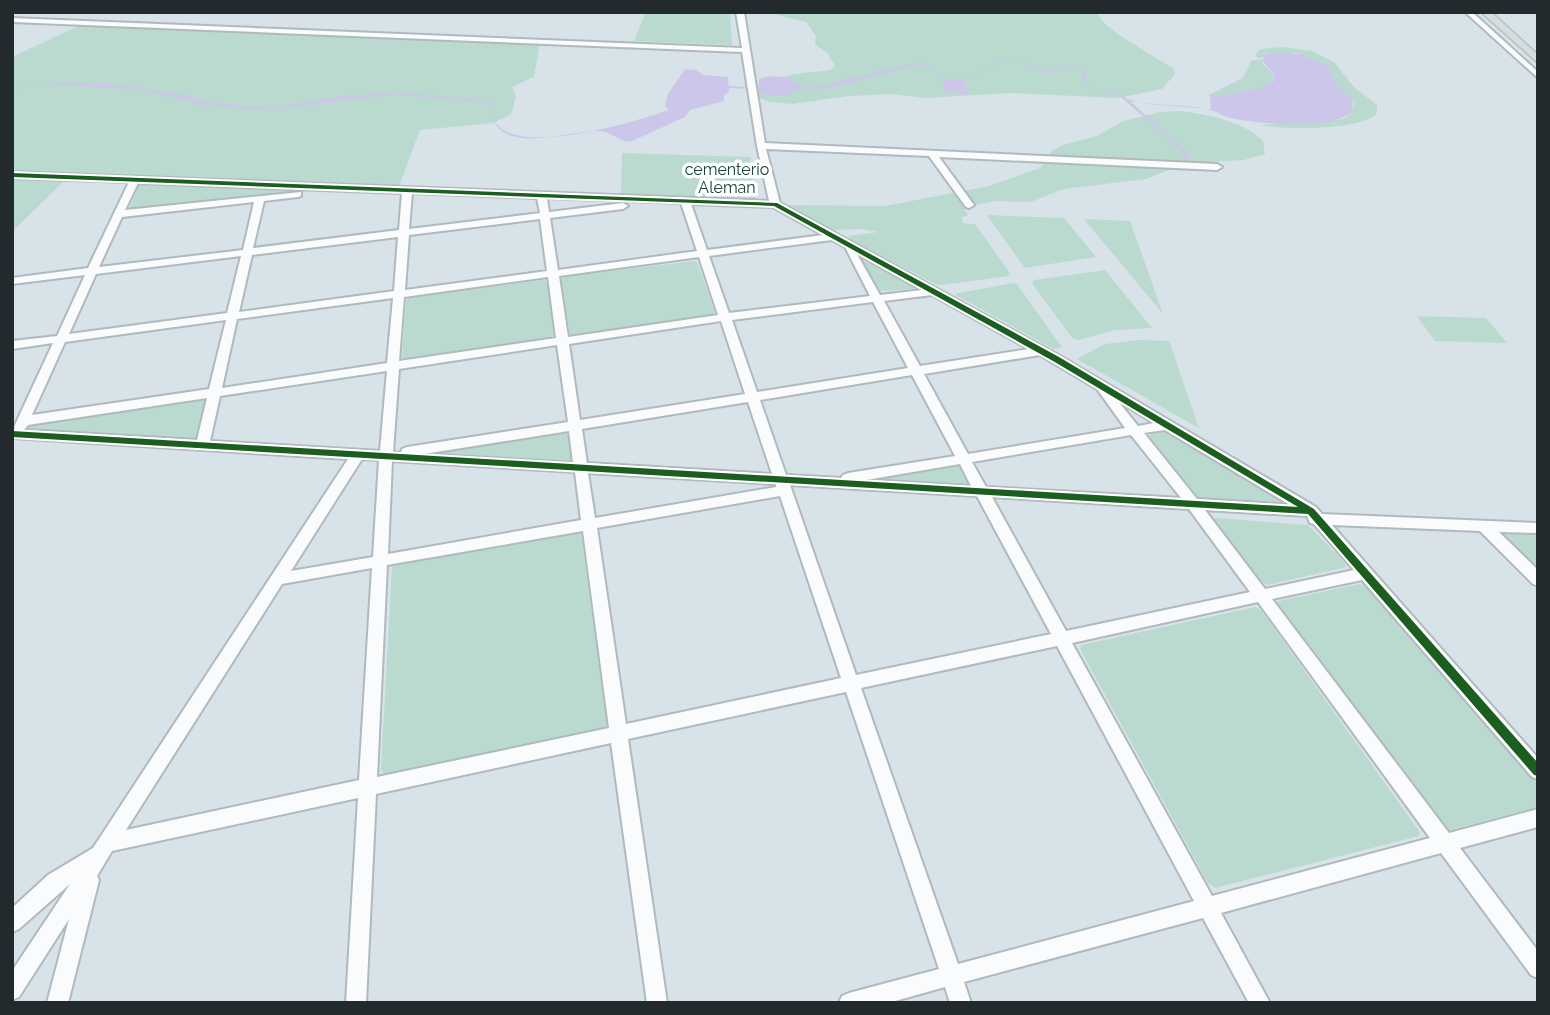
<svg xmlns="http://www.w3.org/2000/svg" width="1550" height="1015" viewBox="0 0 1550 1015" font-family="Raleway,sans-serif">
<rect width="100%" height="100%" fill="#d8e3e9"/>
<path fill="#badacf" d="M646 12H730L732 45 634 41Z
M765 12H1097C1101 29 1157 57 1174 69L1175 74 1162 89 1118 98 1009 93 924 98 892 94 849 96 792 104 770 102 754 96 755 92C779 72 802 74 830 70L835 66 828 54 815 44 816 36 806 22Z
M85 23 540 42 534 77 512 87 516 97 511 114 493 123 420 130 398 189 12 174V57Z
M1282 47 1312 51 1334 62 1354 87 1377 105V113C1361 131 1284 130 1261 125L1344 119 1352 111 1355 102 1337 84 1329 68 1305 56 1296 53 1258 58 1255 55 1260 49Z
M1262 59V63L1274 74 1271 83 1261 88 1210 98 1209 95 1243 78 1251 61Z
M1182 111C1211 116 1241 120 1263 141L1265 154 1244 160 1187 163 1146 179 1063 189 1031 202 996 201 966 207 964 209 968 215 962 217 963 223 975 224 1010 273 1008 276 942 285 935 284 849 239V236L878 232 861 229 831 230 784 205 885 206 989 186 1040 168 1052 151 1063 145 1097 136 1123 121 1160 112Z
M622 153 750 157 756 201 621 195Z
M12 176 66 179 12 232Z
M141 184 306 190 307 191 129 210 138 186Z
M987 215 1064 218 1096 257 1025 268Z
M1084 219 1130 221 1163 314Z
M859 258 915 288 914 289 880 291Z
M695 261 697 262 715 313 713 315 572 336 570 334 561 280 563 277Z
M1105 270 1152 328 1115 330 1078 340 1072 338 1032 283 1034 280Z
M544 280 547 282 554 335 550 338 406 360 402 357 406 301 408 298Z
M1014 283 1017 284 1062 347 1053 349 954 294Z
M1417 316 1486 318 1507 343 1435 341Z
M1139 340 1169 341 1199 428 1077 359 1105 344Z
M205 398 197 438 194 440 27 429 31 424Z
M569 429 575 463 408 454Z
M1164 431 1170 433 1283 502 1281 504 1201 499 1196 497 1148 439 1149 435Z
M960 464 973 488 858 479Z
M1215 518 1308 525 1345 563 1346 567 1268 585 1261 582 1213 521Z
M577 532 581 534 607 724 604 728 384 774 381 770 392 566Z
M1507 534 1538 535V570L1504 537Z
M1360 584 1365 586 1538 784V807L1450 830 1445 828 1278 605V601Z
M1255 607 1261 610 1419 831V836L1215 888 1208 883 1080 649 1081 645Z"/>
<path fill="#cbc6ea" d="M1272 53 1301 54 1322 64 1329 68 1337 84 1353 100 1352 111C1336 130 1261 124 1236 119 1227 118 1219 113 1211 110 1189 104 1154 106 1130 101L1185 152 1189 159 1185 158 1179 149 1119 95C1108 87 1094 94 1083 83L1084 73C1070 64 1062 71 1047 71 1037 70 1030 65 1020 61 1003 55 979 73 964 81L966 89 970 92 965 95 944 91V81L931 67 920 64 828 88 797 89 787 96 758 93 759 79C772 74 790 76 801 85L800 88C816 87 828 85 844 80 853 77 862 79 871 73L921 62 930 66 945 80C952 77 959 81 966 79 982 72 997 57 1016 59 1026 60 1035 69 1046 69 1062 70 1072 62 1087 74L1086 84 1098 90 1117 91 1127 99 1146 104 1211 109 1210 98 1214 97 1261 88 1273 81 1274 74 1262 61 1265 55Z
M685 69 696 70 703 75 728 77 729 92 724 95V101L690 110 685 117 630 142C619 141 610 131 599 131 565 130 493 161 489 103L395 94 283 108 248 109 198 104 140 89 41 84 12 89 40 83 112 84 185 95 205 102 250 107 285 106 336 97 396 92 488 101 492 103C492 108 491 115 493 119 513 160 637 121 669 110L665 106 668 94Z"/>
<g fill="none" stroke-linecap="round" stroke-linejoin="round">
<path stroke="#cbc6ea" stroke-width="2" d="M724 87 751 88"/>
<g stroke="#b0b9be" stroke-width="4">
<path id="minor" d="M736 12H744L765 143 1217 164 1222 167 1217 170 939 157 974 205 969 208 966 207 929 156 766 149 780 203 1060 356 1316 507 1322 514 1538 523V533L1499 532 1538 570V586L1533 584 1480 531 1332 525 1538 758V779L1532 777 1362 580 1272 599 1449 833 1538 809V827L1460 848 1538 951V978L1531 975 1441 853 1221 913 1270 1003H1249L1203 918 964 982 971 1003H950L945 987 888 1003H839L842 996 849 993 939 969 846 692 628 739 667 1003H647L611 743 376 794 366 1003H346L358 798 112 851 97 876 99 880 68 1003H47L69 919 19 997 12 1000V971L70 884 19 929 12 932V908L48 875 93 848 348 459 12 438V430H15L14 427 53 343 12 349V341L57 336 85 275 12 284V278L88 268 129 182 12 178V172L769 201 757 146 742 52 12 22V18L742 48ZM138 183 402 193 399 230 253 248 264 201 298 197 301 196V192L125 210ZM412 193 537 198 540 213 409 229ZM547 198 681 203 697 251 558 270 550 218 623 209 628 206 623 203 549 212ZM254 202 243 250 99 267 122 217ZM691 204 773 207 823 235 707 250ZM540 219 547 271 405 290 409 235ZM398 237 394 291 239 312 252 255ZM832 240 845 247 870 296 729 313 709 256ZM857 254 922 290 880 295ZM241 256 227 313 69 334 96 274ZM699 257 718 315 568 337 559 276ZM548 277 556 338 399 361 404 297ZM932 295 1029 349 920 366 884 301ZM393 298 387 363 222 388 237 319ZM873 302 908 368 757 392 732 320ZM226 320 209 389 32 415 65 342ZM721 321 745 394 580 420 569 344ZM557 345 568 422 407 447 402 449 401 453 393 452 399 369ZM1040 355 1097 389 1125 428 968 454 924 374ZM387 371 380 451 210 441 220 396ZM912 375 955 456 848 473 843 475 841 478 786 475 760 400ZM207 398 197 440 24 430 28 425ZM1118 401 1154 423 1138 426ZM748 402 772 474 587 463 582 429ZM1165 430 1290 505 1197 499 1144 433ZM569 431 573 463 424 454ZM1131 435 1181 498 986 487 972 462ZM362 459 379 460 373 557 291 571ZM392 461 575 472 581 520 388 554ZM960 464 971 486 866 480ZM588 473 776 484V487L595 518ZM790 485 977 496 1051 634 856 675ZM780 496 841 678 626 724 597 528ZM992 497 1189 509 1250 592 1066 631ZM1205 510 1307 516 1310 523 1314 524 1354 570 1265 589ZM583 531 609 728 377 777 387 565ZM372 568 359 780 126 830 282 584ZM1258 602 1430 838 1212 896 1072 643ZM1057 646 1194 901 958 964 861 688Z
M1465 12H1472L1538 72V78Z"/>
</g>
<g stroke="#b8bec1" stroke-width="3">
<path id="major" d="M1481 12H1491L1538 55V63Z"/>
</g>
<use href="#minor" fill="#f9fbfc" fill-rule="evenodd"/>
<use href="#major" fill="#d4dedf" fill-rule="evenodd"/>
<g stroke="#fff" stroke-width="4">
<path id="cycleway" d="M12 173 777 203 1059 357 1314 509 1538 763V776L1534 775 1308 514 12 437V431L1298 507 1053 361 774 206 12 177Z"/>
</g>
<use href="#cycleway" fill="#1b5e20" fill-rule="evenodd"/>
</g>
<g text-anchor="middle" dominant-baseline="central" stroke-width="7" stroke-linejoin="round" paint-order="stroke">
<g font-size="16" fill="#174330" stroke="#fff">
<text x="727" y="169">cementerio<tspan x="727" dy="18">Aleman</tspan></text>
</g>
</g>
<rect width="1550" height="1015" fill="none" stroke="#222a2e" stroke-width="28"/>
</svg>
